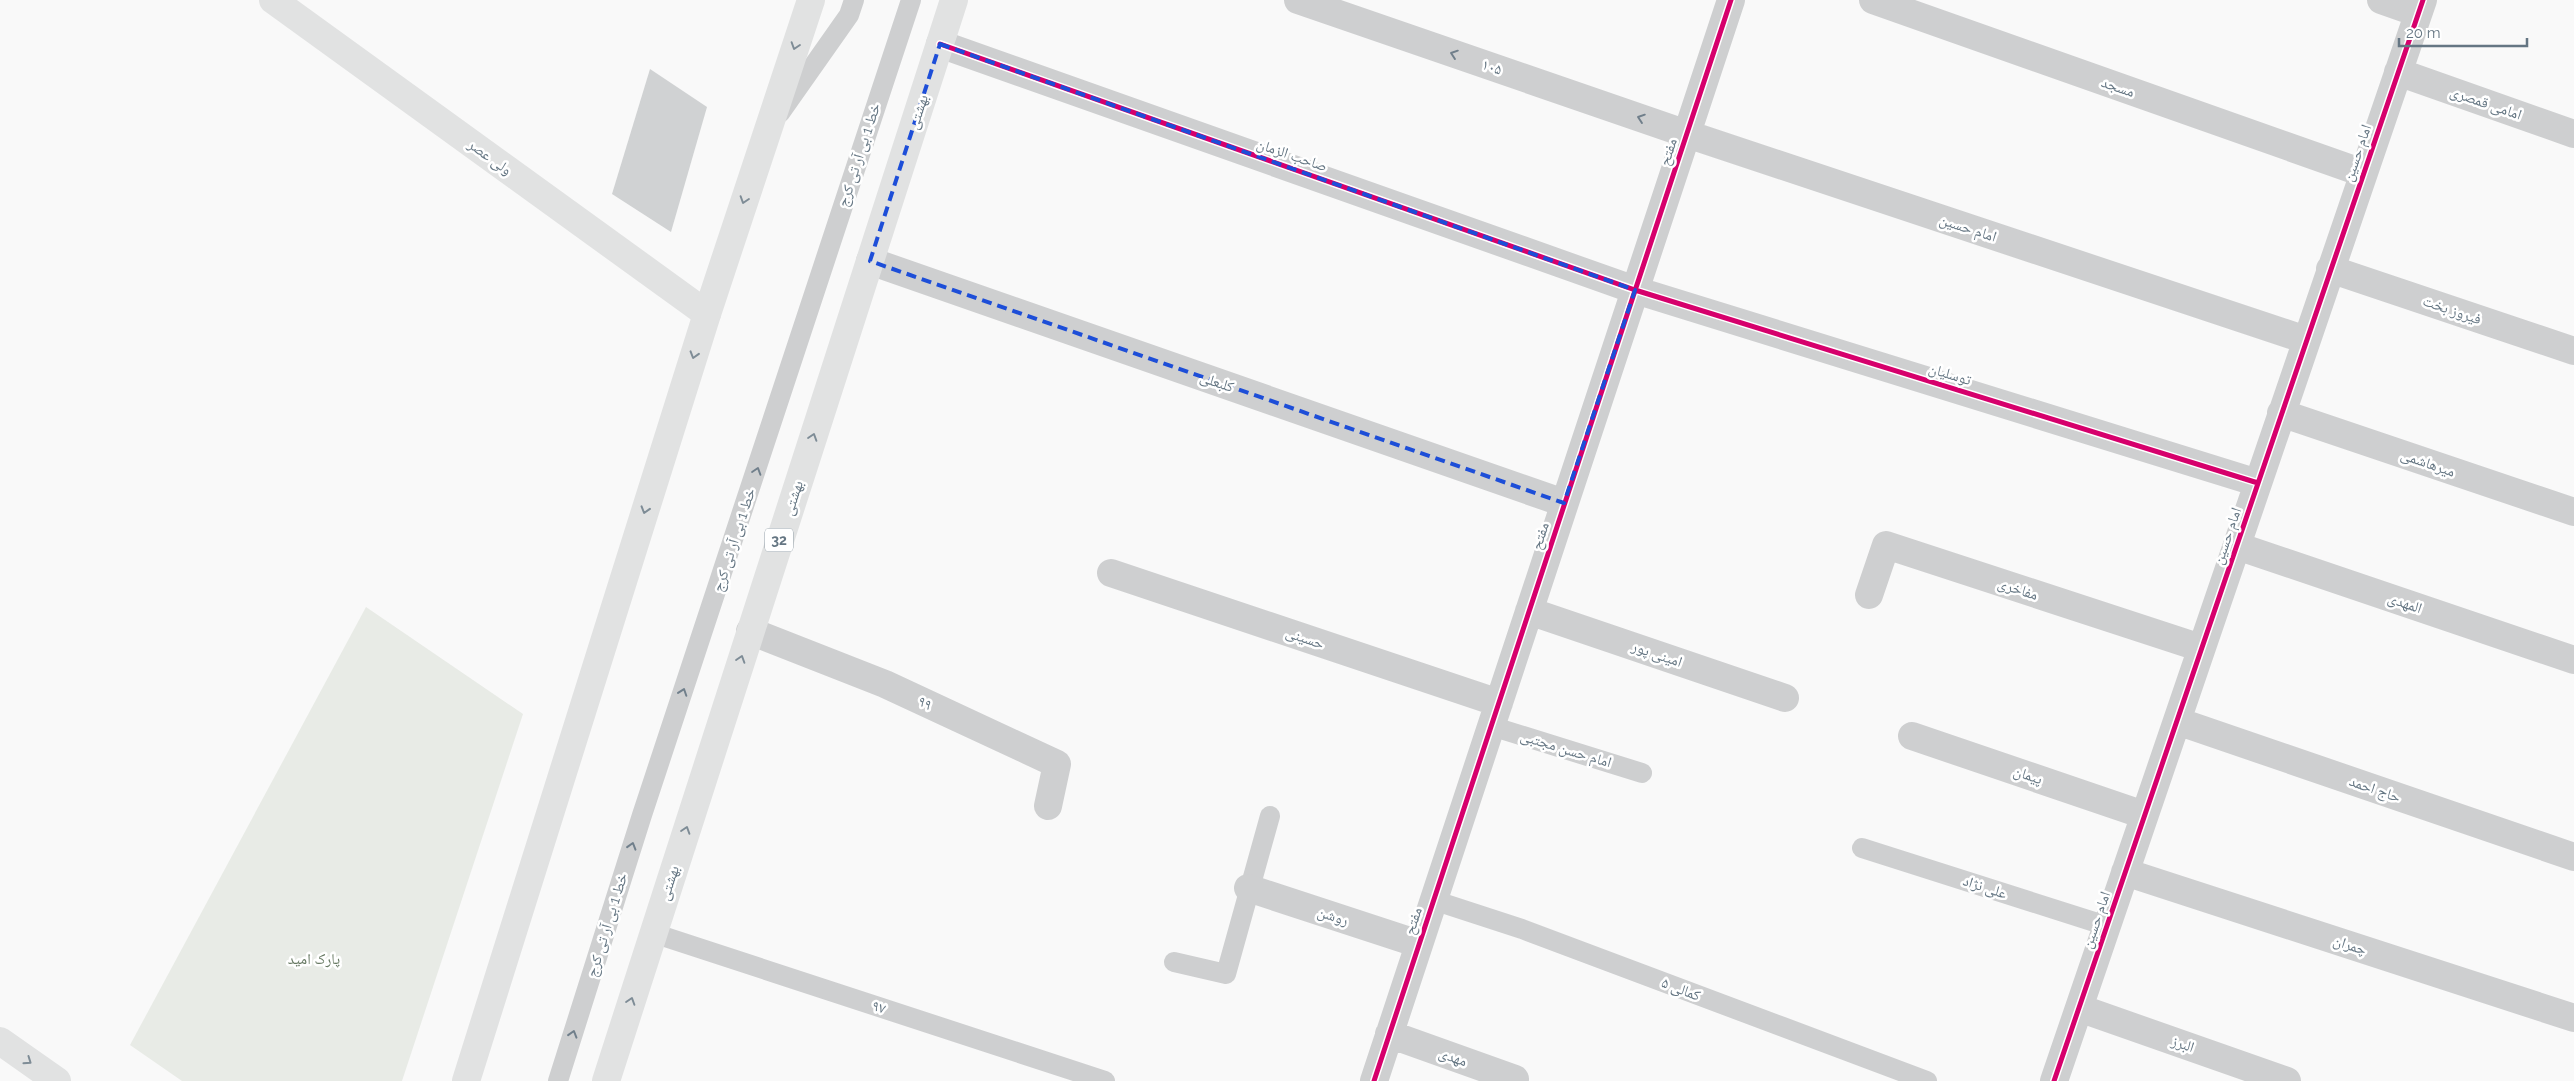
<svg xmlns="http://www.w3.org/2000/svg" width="2574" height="1081" viewBox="0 0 2574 1081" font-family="Raleway,'Noto Naskh Arabic',sans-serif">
<rect width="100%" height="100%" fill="#f9f9f9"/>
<path fill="#e8ebe6" d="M366 607 523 714 402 1081H182L130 1045Z"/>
<path fill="#d0d2d3" d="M650 69 707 107 671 232 612 194Z"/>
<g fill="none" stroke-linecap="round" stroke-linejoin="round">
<path stroke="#cecfd0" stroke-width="20" d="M780 113 849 15 854 0
M1491 726 1642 773
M1862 848 2107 926
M1433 900 1522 929 1927 1081
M653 933 1105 1081
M1174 962 1226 974 1270 816
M558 1081 642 815 911 0"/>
<path stroke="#cecfd0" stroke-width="28" d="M1298 0 1687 134 2306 340
M1873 0 2363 173
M2381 0 2418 13
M940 44 1635 290 2258 483
M2398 72 2574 134
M870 261 1564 503
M2330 269 2574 351
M2281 413 2574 512
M2237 546 2574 660
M1111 573 1499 703
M1869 595 1886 545 2201 648
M1529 611 1785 698
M750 631 885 684 1057 764 1048 806
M2177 721 2574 857
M1912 736 2144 815
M2125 872 2574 1018
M1248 888 1419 944
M2079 1008 2287 1081
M1389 1034 1515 1079 1514 1081
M1374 1081 1731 0
M2054 1081 2423 0"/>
<path stroke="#e1e2e2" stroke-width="28" d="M273 0 707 314
M0 1041 57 1081"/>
<path stroke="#e1e2e2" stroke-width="28" d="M466 1081 707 314 811 0
M606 1081 954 0"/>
<g stroke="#fff" stroke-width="8">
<path id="cycleway" d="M940 44 1635 290 2258 483
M1374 1081 1731 0
M2054 1081 2423 0"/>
</g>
<use href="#cycleway" stroke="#d6006c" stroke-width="5"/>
</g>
<defs><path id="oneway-chevron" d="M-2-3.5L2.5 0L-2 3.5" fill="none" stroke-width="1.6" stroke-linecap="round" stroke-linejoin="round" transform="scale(1.25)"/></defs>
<g stroke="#7e8c96">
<use href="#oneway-chevron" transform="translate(795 46) rotate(108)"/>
<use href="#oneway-chevron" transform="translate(744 200) rotate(108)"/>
<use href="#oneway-chevron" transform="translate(694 355) rotate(107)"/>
<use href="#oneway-chevron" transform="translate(813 437) rotate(-72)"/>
<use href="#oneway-chevron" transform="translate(645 510) rotate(107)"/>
<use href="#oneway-chevron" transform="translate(741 659) rotate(-72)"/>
<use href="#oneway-chevron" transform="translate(686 830) rotate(-72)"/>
<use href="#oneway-chevron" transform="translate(631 1001) rotate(-72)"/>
<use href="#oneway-chevron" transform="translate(28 1061) rotate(35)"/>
</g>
<g stroke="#707f8b">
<use href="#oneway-chevron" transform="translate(1454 54) rotate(-161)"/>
<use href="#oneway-chevron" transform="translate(1641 118) rotate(-161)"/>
<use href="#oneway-chevron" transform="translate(757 471) rotate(-72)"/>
<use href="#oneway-chevron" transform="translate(683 692) rotate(-71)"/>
<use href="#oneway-chevron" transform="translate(632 846) rotate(-73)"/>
<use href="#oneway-chevron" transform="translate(573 1034) rotate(-73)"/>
</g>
<path fill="none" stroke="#1d4ed8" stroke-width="4" stroke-dasharray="10 6" stroke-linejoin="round" d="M940 44 1635 290 1564 503 870 261Z"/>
<g text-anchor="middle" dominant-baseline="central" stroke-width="5" stroke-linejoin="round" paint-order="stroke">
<rect fill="#fff" stroke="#939fa8" stroke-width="1" x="765" y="528.5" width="28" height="23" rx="4"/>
<g font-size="14" font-weight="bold" fill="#657683">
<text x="779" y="540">32</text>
</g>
<g font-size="15" fill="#657683" stroke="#fff">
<text transform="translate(1492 67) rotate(19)">۱۰۵</text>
<text transform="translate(2118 87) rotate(19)">مسجد</text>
<text transform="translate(2486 103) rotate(19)">امامی قمصری</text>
<text transform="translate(918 112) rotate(-72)">بهشتی</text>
<text transform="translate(1668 152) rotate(-72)">مفتح</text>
<text transform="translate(2357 153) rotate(-71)">امام حسین</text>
<text transform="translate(859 155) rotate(-72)">خط 1 بی آر تی کرج</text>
<text transform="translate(1292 155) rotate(19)">صاحب الزمان</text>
<text transform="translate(490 157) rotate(36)">ولی عصر</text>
<text transform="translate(1968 228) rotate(18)">امام حسین</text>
<text transform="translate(2452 310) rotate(19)">فیروز بخت</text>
<text transform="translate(1950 374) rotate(17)">توسلیان</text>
<text transform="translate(1217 382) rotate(19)">کلبعلی</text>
<text transform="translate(2428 463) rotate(19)">میرهاشمی</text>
<text transform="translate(793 498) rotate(-72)">بهشتی</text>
<text transform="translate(1540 536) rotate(-72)">مفتح</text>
<text transform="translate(2227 536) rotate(-71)">امام حسین</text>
<text transform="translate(734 540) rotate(-72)">خط 1 بی آر تی کرج</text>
<text transform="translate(2018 589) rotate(18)">مفاخری</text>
<text transform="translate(2405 603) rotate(19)">المهدی</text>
<text transform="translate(1305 638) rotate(19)">حسینی</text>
<text transform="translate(1657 654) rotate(19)">امینی پور</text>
<text transform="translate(925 703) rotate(26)">۹۹</text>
<text transform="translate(1566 749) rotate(17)">امام حسن مجتبی</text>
<text transform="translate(2028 775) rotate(19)">پیمان</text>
<text transform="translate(2375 789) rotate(19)">حاج احمد</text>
<text transform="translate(669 883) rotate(-72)">بهشتی</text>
<text transform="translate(1985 887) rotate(18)">علی نژاد</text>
<text transform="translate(1333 916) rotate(18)">روشن</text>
<text transform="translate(2096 920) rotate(-71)">امام حسین</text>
<text transform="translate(1413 921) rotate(-72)">مفتح</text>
<text transform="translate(607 925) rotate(-73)">خط 1 بی آر تی کرج</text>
<text transform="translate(2350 945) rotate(18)">چمران</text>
<text transform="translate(1681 989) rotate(21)">۵ کمالی</text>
<text transform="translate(879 1007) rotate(18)">۹۷</text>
<text transform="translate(2183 1044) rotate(19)">البرز</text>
<text transform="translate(1453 1057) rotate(20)">مهدی</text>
</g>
<g font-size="15" fill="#687a64" stroke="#fff">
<text x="314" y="959">پارک امید</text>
</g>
</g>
<path d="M2399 38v8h128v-8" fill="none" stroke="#657683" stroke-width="2.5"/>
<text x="2406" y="38" font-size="15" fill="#657683" stroke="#ffffff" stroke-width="4" paint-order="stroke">20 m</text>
</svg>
